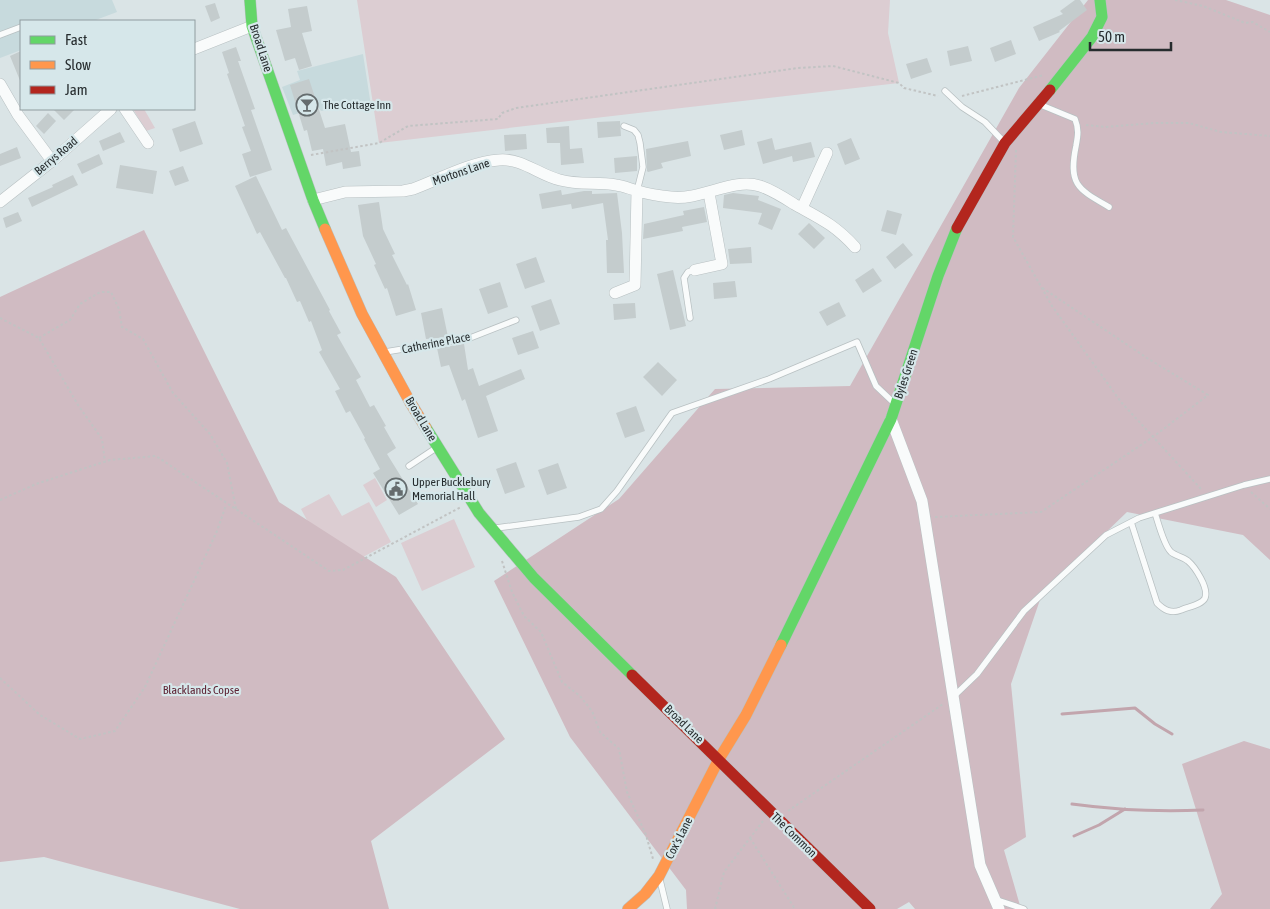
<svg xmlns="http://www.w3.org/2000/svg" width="1270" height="909" viewBox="0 0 1270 909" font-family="'Asap Condensed',sans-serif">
<rect width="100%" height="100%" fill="#dae4e6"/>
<path fill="#c7dadd" d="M0 0H112L117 12 93 21H21V50L0 58Z
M363 54 371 106 321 111 318 107 293 115 282 87 300 80 297 71Z"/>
<path fill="#dccdd2" d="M357 0H890L888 33 899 83 379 143Z
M133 109H144L155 128 146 131Z
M375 478 387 500 376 507 363 485Z
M329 494 342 516 369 502 391 542 335 572 301 509Z
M454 519 475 567 422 591 401 543Z"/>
<path fill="#d0bbc2" d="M1088 0H1226L1270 15V560L1243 535 1127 512 1042 594 1011 684 1026 837 1004 850 1021 909H915L909 902 897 909H687L686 890 570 737 494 581 619 499 715 389 850 386 1019 88Z
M144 230 279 502 396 577 505 739 371 841 389 909H240L44 857 0 862V297Z
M1244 741 1270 749V909H1210L1222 894 1182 764Z"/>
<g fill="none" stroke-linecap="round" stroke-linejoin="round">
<path stroke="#c2a5ad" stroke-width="3" d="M1062 714 1135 708 1155 724 1172 734
M1072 804C1116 810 1159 812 1203 810
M1074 836 1099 825 1125 809"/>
</g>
<path fill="#c4cccd" d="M1075 0H1080L1087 10 1059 31 1060 32 1039 41 1033 27 1063 14 1060 11Z
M215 3 220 18 211 22 205 6Z
M307 6 312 31 302 33 312 66 299 70 295 58 285 61 276 30 291 27 288 9Z
M1011 40 1016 54 995 62 990 48Z
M968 46 972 61 950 66 947 51Z
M236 47 241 61H238L255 109 251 110 272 170 250 177 242 154 251 151 242 127 245 126 227 74 229 73 222 52Z
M21 51V83L10 56Z
M927 58 932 72 911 79 906 64Z
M309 79 325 128 345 124 351 152 359 151 361 166 343 169 342 162 326 166 323 149 312 151 307 130 304 131 290 85Z
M53 109H75L64 120Z
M48 113 56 121 44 134 36 126Z
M195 121 203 144 180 152 172 129Z
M620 121 621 136 598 138 597 122Z
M569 126 570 149 582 148 584 163 561 165 560 143H547L546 128Z
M742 130 745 145 724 150 720 135Z
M120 132 125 142 103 151 99 141Z
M526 134 527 149 505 151 504 135Z
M772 138 775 150 811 142 815 157 793 162 792 156 763 164 757 142Z
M851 138 860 159 845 165 837 144Z
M688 141 691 156 661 163 663 168 648 172 647 171 646 149Z
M17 147 21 158 0 166V154Z
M99 154 103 164 82 174 77 164Z
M637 156V171L615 173 614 158Z
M120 165 157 171 153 194 116 188Z
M183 166 189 181 175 186 169 171Z
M73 175 78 185 32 207 28 198 53 187 52 185Z
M256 176 282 230 286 228 330 310 329 311 341 333 337 335 361 377 356 380 370 407 374 405 386 426 384 427 396 448 387 454 418 504 399 515 373 473 380 469 364 439 365 438 350 411 346 413 335 391 340 389 319 352 322 350 311 321 309 322 300 301 297 302 286 278H285L260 232 257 234 235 186Z
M561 190 562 195 584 191H592V194L617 193 622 233 624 273H607L606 240H608L603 203 572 209 571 204 542 209 539 194Z
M733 193 759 196 758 200 781 209 772 230 758 224 762 213 723 208 724 195Z
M379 202 383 229 395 254 392 255 407 285 408 284 416 310 396 316 387 288 385 289 374 265 376 264 363 236 358 205Z
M704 207 707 222 682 227 683 231 643 239 644 224 684 215 683 211Z
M887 210 902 214 896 235 881 231Z
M18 212 22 221 6 228 3 218Z
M809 223 825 238 814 249 798 234Z
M903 243 913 255 895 269 886 257Z
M751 247 752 263 730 264 728 249Z
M536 257 545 282 525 289 516 264Z
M873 268 882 281 863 293 855 280Z
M673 270 686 326 670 330 657 274Z
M735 281 737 297 714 299 713 283Z
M500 282 508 307 488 314 479 289Z
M551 299 560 324 540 331 531 306Z
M839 302 846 316 827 326 819 312Z
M635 303 636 318 614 320 613 304Z
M442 308 448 337 426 339 421 313Z
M533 331 539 348 518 355 512 338Z
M464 344 468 370 473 368 479 386 521 369 525 379 486 396 498 431 478 438 465 399 462 401 449 365 441 367 437 348Z
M658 362 677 380 662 396 643 377Z
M636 406 645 431 625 438 616 413Z
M516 462 525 487 505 494 496 469Z
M558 463 567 488 547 495 538 470Z"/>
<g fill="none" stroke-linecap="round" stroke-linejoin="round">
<g stroke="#b8c0c2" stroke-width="7">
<path id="lane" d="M0 35 21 27
M945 91 962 107 985 122 1004 142
M1041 105 1075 119C1079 129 1078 135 1076 146 1068 185 1078 189 1109 207
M624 126 634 130 638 135 640 143 643 167 637 191
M690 318 684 278 688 272 695 270
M385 352 470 338 516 320
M409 466 436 448
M1131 522 1157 603C1164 610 1171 614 1181 610 1187 607 1202 605 1205 598 1209 588 1195 567 1188 561 1183 557 1176 556 1171 552 1164 546 1158 522 1155 513
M496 528 579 517 601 509 617 491 672 413 769 379 857 342 876 386 894 403
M953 697 977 674 1024 611 1106 535 1139 518 1244 485 1270 479
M660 880 667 909
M997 900 1024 909"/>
</g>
<g stroke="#b8c0c2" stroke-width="12">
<path id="street" d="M194 49 252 26
M0 84 18 115 52 161
M125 109 148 143
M313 200 345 192 403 191 413 189C440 179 470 162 499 160 522 158 539 175 560 180 578 185 597 182 616 185 624 186 630 189 638 191 648 194 660 196 671 197 701 201 733 177 760 186 772 190 783 197 794 204 819 218 834 224 855 247
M0 202 52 161 111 109
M802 208 827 153
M695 270 722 264 709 193
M615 293 635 285 637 191
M891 419 922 501 980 865 999 909"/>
</g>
<g stroke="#b8c0c2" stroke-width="12">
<path id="fast" d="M250 0 252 26 313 200 325 229
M1050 90 1092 37 1102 17 1100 0
M426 428 479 513 534 578 632 675
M781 645 891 419 938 276 957 228"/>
</g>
<g stroke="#b8c0c2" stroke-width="12">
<path id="slow" d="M325 229 362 314 410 402 426 428
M628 909 645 894 659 876 719 759 746 715 781 645"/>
</g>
<g stroke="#b8c0c2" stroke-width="12">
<path id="jam" d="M957 228 1005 143 1050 90
M632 675 870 909"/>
</g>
<path stroke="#c1c3c3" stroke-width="2" stroke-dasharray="2.5 2.5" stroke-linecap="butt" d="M1175 0 1203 6 1245 23 1253 22 1270 32
M962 96 1044 75
M1086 125 1105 127 1154 123H1189L1221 132 1270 136
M1016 150 1013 237 1052 306 1121 402 1201 489
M311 155 379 143 408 126 498 119 502 113 516 108 798 68 833 66 899 83 904 88 938 96
M0 318 39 338 78 405 102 439 105 462
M39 338 70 320 80 304 100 292H111L119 309 122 327 143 339 173 393 210 434 227 463 236 509
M1251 492 1270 509
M0 500 36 484 110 460 156 456 329 571 343 570 461 507
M935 517 1041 512 1153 437 1208 395 1147 358 1041 287
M502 561 512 592 524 616 541 632 562 682 580 696 592 711 600 732 619 749 627 792 646 835 653 859
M0 678 40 715 80 739 115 731 145 687 217 531 226 505
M788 811 943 704
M750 838 795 909
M715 909 724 872 763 821"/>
<use href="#lane" stroke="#f9fbfb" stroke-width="5.5"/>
<use href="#street" stroke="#f9fbfb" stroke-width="11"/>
<use href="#fast" stroke="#63d668" stroke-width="11"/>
<use href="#slow" stroke="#ff974d" stroke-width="11"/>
<use href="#jam" stroke="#b3261e" stroke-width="11"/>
</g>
<defs>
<g id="bar-ring" transform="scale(1.125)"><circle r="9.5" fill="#d6e7ea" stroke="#656c6e" stroke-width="1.5"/><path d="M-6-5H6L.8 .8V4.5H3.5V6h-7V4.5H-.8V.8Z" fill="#656c6e"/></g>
<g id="civic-ring" transform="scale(1.125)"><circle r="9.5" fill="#d6e7ea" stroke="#656c6e" stroke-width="1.5"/><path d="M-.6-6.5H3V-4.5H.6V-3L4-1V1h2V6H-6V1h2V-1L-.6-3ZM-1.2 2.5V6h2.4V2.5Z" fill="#656c6e"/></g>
</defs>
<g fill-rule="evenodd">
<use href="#bar-ring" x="307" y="105"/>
<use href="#civic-ring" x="396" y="489"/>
</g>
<g text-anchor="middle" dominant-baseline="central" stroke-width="4.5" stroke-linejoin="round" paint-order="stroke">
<g font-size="12" fill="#262c2e" stroke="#d6e7ea">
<text transform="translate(261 48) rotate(72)">Broad Lane</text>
<text transform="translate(56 156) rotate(-40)">Berrys Road</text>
<text transform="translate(461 172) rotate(-19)">Mortons Lane</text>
<text transform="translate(436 343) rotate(-11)">Catherine Place</text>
<text transform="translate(906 374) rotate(-72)">Byles Green</text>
<text transform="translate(421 419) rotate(59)">Broad Lane</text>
<text transform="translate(684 724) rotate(44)">Broad Lane</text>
<text transform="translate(794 835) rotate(44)">The Common</text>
<text transform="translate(679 838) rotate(-63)">Cox's Lane</text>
</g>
<g font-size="12" fill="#262c2e" stroke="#d6e7ea" text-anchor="start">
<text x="323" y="105">The Cottage Inn</text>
<text x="412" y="482">Upper Bucklebury<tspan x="412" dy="14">Memorial Hall</tspan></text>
</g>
<g font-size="12" fill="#5e2435" stroke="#d6e7ea">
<text x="201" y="690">Blacklands Copse</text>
</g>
</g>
<rect x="20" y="20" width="175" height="90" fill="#d6e7ea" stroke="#909c9f"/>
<rect x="30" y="36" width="25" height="8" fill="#63d668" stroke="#909c9f"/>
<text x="65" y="45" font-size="15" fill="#262c2e">Fast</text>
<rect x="30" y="61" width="25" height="8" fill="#ff974d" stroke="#909c9f"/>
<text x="65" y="70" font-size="15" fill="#262c2e">Slow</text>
<rect x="30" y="86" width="25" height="8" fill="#b3261e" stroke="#909c9f"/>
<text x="65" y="95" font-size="15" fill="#262c2e">Jam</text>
<path d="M1090 42v8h81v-8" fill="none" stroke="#262c2e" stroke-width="2.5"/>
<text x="1098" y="42" font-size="15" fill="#262c2e" stroke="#d6e7ea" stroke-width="4" paint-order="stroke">50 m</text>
</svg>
